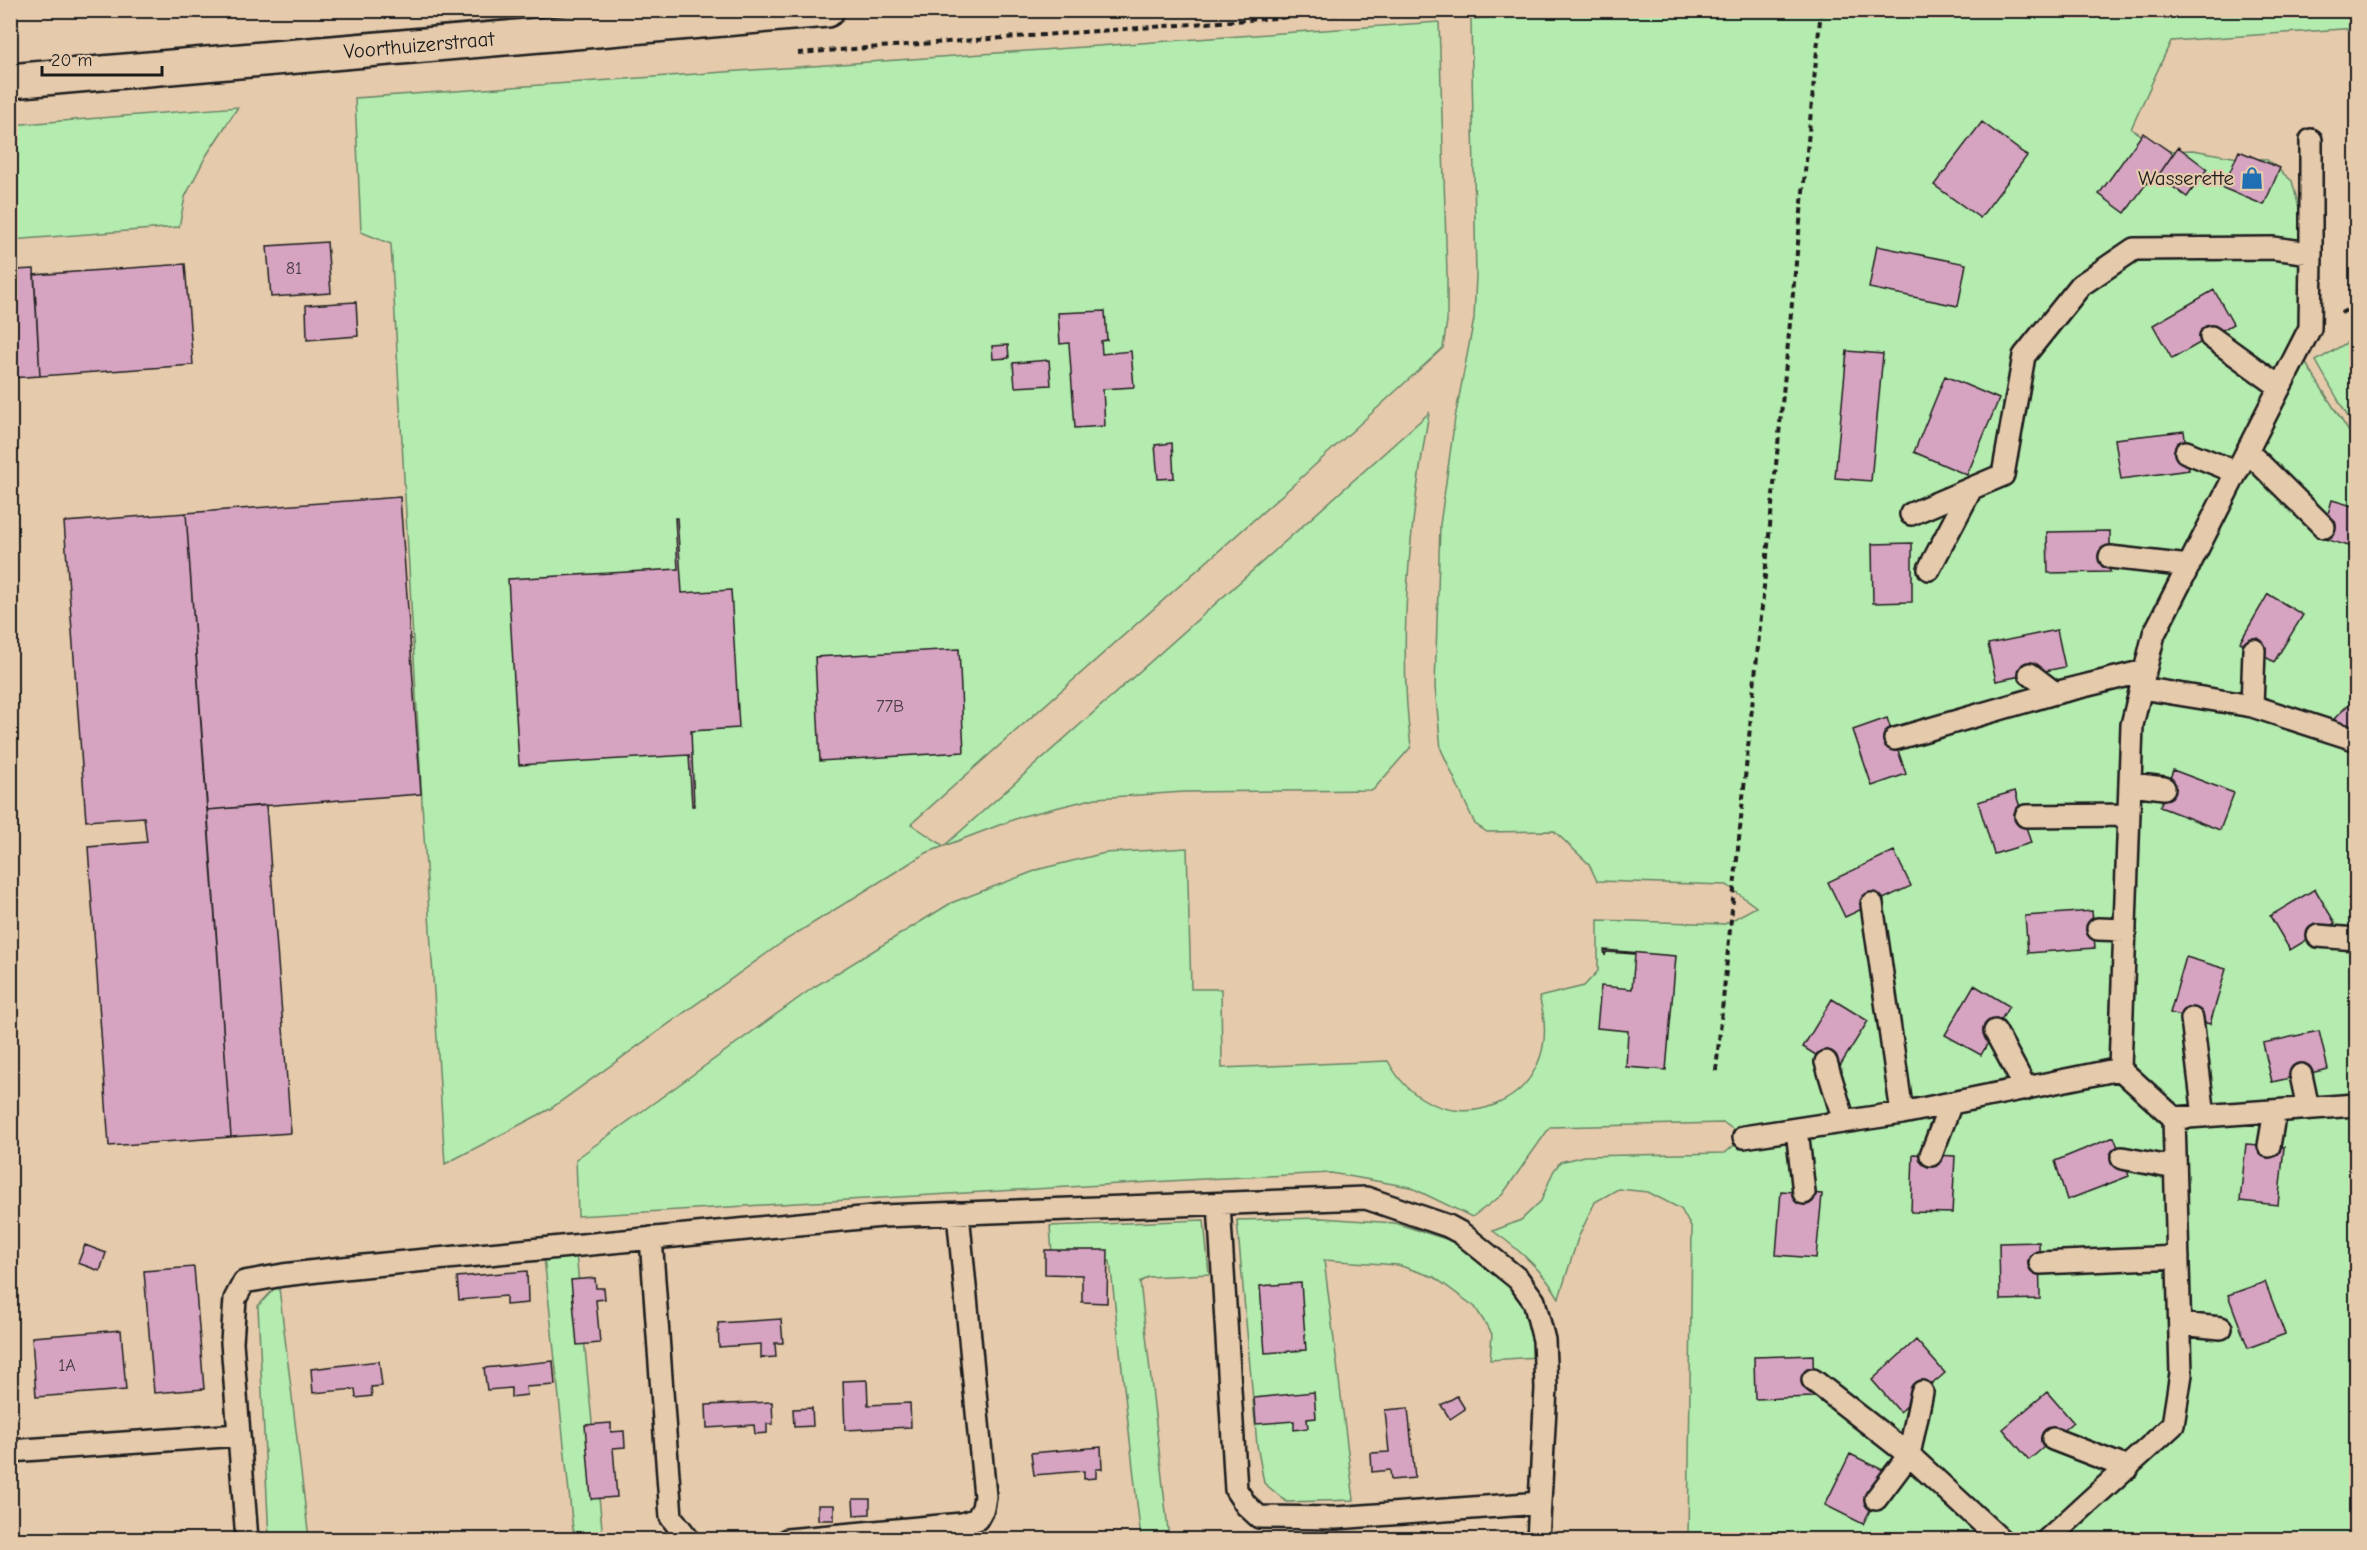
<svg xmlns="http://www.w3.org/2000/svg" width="2367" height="1550" viewBox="0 0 2367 1550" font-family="'Comic Neue',sans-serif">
<rect width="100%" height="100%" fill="#e5caac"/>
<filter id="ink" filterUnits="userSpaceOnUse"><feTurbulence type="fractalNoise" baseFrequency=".0167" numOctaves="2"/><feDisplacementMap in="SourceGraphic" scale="12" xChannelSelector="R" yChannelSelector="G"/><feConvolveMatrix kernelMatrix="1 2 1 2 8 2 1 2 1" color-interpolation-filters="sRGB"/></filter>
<g filter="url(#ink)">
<path fill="#b4ebae" stroke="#688465" stroke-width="1.5" d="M1593 10 2356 11V28L2171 41 2131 129 2169 151 2193 150 2238 158 2266 159 2292 181 2311 253 2298 351 2356 443V1539H1688L1692 1229 1681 1209 1648 1192 1618 1189 1595 1202 1578 1238 1559 1298C1543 1271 1519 1249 1493 1231L1521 1220 1541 1201 1553 1172 1560 1162 1584 1156 1725 1153 1744 1137 1724 1123 1550 1127 1502 1195 1472 1217 1410 1187 1331 1173 1203 1179 578 1216 576 1159 814 987 951 903 1040 869 1105 853 1187 848 1191 989H1221L1222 1068 1388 1061C1438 1155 1573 1105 1539 997L1584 986 1598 971V920L1725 924 1756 907 1727 885 1597 881 1589 864 1554 831 1487 832 1475 824 1441 749 1435 687 1440 525 1455 418 1474 319 1476 276 1471 19Z
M1439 22 1447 273V321L1443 348 1292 486 911 824 944 846 1429 413C1410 520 1397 640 1411 747L1373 790 1184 792 1096 798 1023 816 926 853 784 941 550 1109 445 1164 423 820 391 244 361 232 355 98Z
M238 107 206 156 185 197 179 227 11 240V125Z
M2356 337V431L2316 361Z
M1321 1218 1395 1223 1452 1241 1492 1269 1524 1301 1538 1357 1490 1360 1492 1334 1475 1307 1434 1277 1398 1265 1324 1260 1354 1500 1287 1502 1264 1483 1257 1445 1237 1220Z
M1204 1220 1209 1274 1148 1277 1140 1282 1169 1539H1141L1110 1261 1053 1268 1050 1226Z
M576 1253 603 1539H574L544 1257Z
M279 1288 309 1539H269L258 1306 274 1289Z"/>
<path fill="#d6a4c1" stroke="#1c1c1c" stroke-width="1.5" d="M1982 122 2027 156 1980 218 1934 185Z
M2143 133 2173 154 2158 176 2154 173 2125 213 2099 194Z
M2178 147 2207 169 2187 197 2158 176Z
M2239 151 2280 168 2264 205 2223 188Z
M327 242 331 293 271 297 267 246Z
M1877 246 1966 264 1958 306 1869 288Z
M185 264 193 365 40 376 34 275Z
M34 269 40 376 10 378V296H18L16 270Z
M2214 290 2233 324 2172 359 2153 325Z
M356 302 358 336 307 340 306 305Z
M1105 311 1107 340 1101 341 1102 354 1131 351 1134 387 1103 389 1105 426 1075 428 1069 343 1060 344 1058 313Z
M1008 345 1009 358 993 359 992 346Z
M1847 351 1883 354 1871 481 1835 478Z
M1049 360 1051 385 1015 387 1013 363Z
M1945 376 1999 399 1967 475 1914 452Z
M2184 431 2189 470 2121 479 2115 439Z
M1172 443 1174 478 1158 479 1155 445Z
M400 497 421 794 207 810 186 513Z
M2332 500 2356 507V548L2321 538Z
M186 513 231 1137 109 1146 88 847 147 842 144 817 86 821 64 522Z
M675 518H677L682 593 731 590 739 728 691 731 694 806H692L689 755 519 765 508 579 678 569Z
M2110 531V572L2048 573 2047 532Z
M1912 543V602L1873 603 1872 544Z
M2268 594 2303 615 2274 662 2240 642Z
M2057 630 2065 667 1996 681 1988 644Z
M959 649 964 752 820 761 815 657Z
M2356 697V742L2334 719Z
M1887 718 1906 774 1872 786 1853 730Z
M2173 770 2234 793 2220 830 2160 807Z
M2015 791 2031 843 1994 854 1978 802Z
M266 805 291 1133 231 1137 207 810Z
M1894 851 1911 886 1845 917 1828 882Z
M2315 889 2335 923 2290 950 2270 916Z
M2092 911 2095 948 2028 953 2025 916Z
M1604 950 1676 956 1666 1070 1626 1067 1628 1031 1597 1028 1601 986 1632 989 1635 954 1606 952 1605 956Z
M2186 957 2226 969 2210 1024 2170 1013Z
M1974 985 2009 1006 1981 1055 1945 1035Z
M1832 999 1868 1021 1838 1069 1803 1047Z
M2319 1031 2328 1069 2272 1082 2263 1043Z
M2114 1137 2129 1176 2067 1200 2055 1161Z
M2246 1144 2284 1147 2278 1205 2240 1201Z
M1913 1154 1955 1156 1952 1213 1911 1212Z
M1781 1191 1822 1194 1816 1258 1776 1255Z
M2039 1242 2040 1299 2000 1300 1999 1243Z
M85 1245 106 1253 100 1271 78 1263Z
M1045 1250H1108L1107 1303 1082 1302V1275L1045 1274Z
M194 1267 204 1389 154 1393 144 1271Z
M527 1271 528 1303 506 1305V1296L459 1300 457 1277Z
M595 1278 596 1288H604L605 1299 596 1300 600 1343 577 1345 571 1280Z
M2265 1282 2285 1334 2248 1348 2228 1295Z
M1301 1283 1306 1350 1265 1353 1260 1286Z
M781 1319 783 1343H775L776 1357 761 1358V1344L719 1347 718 1323Z
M121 1330 126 1390 36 1397 32 1337Z
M1916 1340 1945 1373 1900 1412 1872 1380Z
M1813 1355 1814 1397 1755 1399 1754 1357Z
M379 1361 382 1386 371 1387 372 1396 356 1398 355 1389 313 1393 311 1369Z
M553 1361 555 1385 526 1387 527 1395 511 1397V1388L487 1390 484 1368Z
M867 1380 868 1405 910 1403 911 1427 845 1430 843 1381Z
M1314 1392 1316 1418 1307 1419 1308 1428 1294 1430V1421L1256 1424 1254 1398Z
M2047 1392 2073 1422 2029 1460 2003 1429Z
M1457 1396 1465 1409 1450 1419 1441 1405Z
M772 1402 773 1424H767V1433L755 1434 754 1425 707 1428 706 1405Z
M812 1408 813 1426 794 1427 793 1409Z
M1408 1408 1415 1478 1391 1480 1390 1470 1372 1472 1371 1453 1389 1452 1385 1410Z
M611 1423V1432L624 1431 625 1447 613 1448 617 1497 591 1499 585 1425Z
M1101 1447 1102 1469H1096V1478L1084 1479V1471L1034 1475 1031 1453Z
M1850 1454 1889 1473 1863 1524 1825 1505Z
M853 1499H870V1514L854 1515Z
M818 1505H834V1520H818Z
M1389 1535H1457V1540H1389Z"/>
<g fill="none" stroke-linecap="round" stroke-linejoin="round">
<g stroke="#1c1c1c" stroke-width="26">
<path id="service" d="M2311 253V140
M2211 337 2280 387
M2247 451 2324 527
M2186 452 2236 472
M1911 514 2003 475 2024 356 2081 285 2134 249 2272 248 2311 253 2310 328 2154 634 2145 671 2132 725 2120 1069 2174 1118 2181 1374 2173 1425 2047 1540
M2110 557 2189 566
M1929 569 1971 489
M2030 674 2055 693
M2141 688 2252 706 2354 739
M2252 706 2254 650
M1895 739 2055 693 2145 671
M2131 784 2164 788
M2026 816 2129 815
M1872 904 1902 1113
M2098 929 2125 930
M2318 936 2356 939
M2192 1019 2204 1116
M1995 1031 2026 1089
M1826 1062 1844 1121
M2301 1075 2308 1108
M2174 1118 2356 1105
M1797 1129 1804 1193
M1744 1137 1902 1113 2120 1069
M2269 1146 2275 1111
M1931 1155 1951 1103
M2122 1158 2175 1168
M1219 1204 1236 1490 1246 1505 1259 1517 1336 1518 1540 1503
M651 1238 671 1517 689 1540
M2040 1263 2178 1257
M2180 1324 2221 1328
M1813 1380 1909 1455 2001 1540
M2053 1439 2128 1468
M10 1451 239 1435
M1876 1499 1909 1455 1922 1392
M247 1540 232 1342 235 1299 244 1282 283 1275 343 1268 882 1216 1366 1198 1448 1226 1461 1233 1518 1279 1534 1301 1544 1340 1546 1388 1538 1540
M787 1540 962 1524 977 1519 983 1508 985 1496 958 1213"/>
</g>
<g stroke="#1c1c1c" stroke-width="38">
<path id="primary" d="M10 81 827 10"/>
</g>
<path stroke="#1c1c1c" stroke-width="4" stroke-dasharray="6 4.5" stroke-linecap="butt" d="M798 53 1384 10
M2341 313 2356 305
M1716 1071 1821 10"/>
<use href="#service" stroke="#e5caac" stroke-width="21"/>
<use href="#primary" stroke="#e5caac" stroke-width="33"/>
</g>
</g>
<defs>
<g id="shop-bare" transform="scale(1.8)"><path d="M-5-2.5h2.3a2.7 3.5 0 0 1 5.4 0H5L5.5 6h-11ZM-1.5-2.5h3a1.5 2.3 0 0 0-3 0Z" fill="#1f6fb2" stroke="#e5caac" stroke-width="2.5" paint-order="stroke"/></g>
</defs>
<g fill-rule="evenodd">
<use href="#shop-bare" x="2252" y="178"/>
</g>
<g text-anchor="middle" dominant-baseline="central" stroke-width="4.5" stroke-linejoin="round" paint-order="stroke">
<g font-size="18" fill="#4a3e45">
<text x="294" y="268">81</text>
<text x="890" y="706">77B</text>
<text x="67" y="1365">1A</text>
</g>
<g font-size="21" fill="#1c1c1c" stroke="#e5caac">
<text transform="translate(419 45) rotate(-5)">Voorthuizerstraat</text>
</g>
<g font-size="21" fill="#1c1c1c" stroke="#e5caac" text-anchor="end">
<text x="2234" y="178">Wasserette</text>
</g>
</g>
<rect width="2367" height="1550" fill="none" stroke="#e5caac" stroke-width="36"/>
<rect x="18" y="18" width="2331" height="1514" fill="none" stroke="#1c1c1c" stroke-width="2" filter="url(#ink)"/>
<path d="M42 66v9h120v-9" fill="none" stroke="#1c1c1c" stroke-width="3"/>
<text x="51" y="66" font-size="18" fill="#1c1c1c" stroke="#e5caac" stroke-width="4.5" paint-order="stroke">20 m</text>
</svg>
